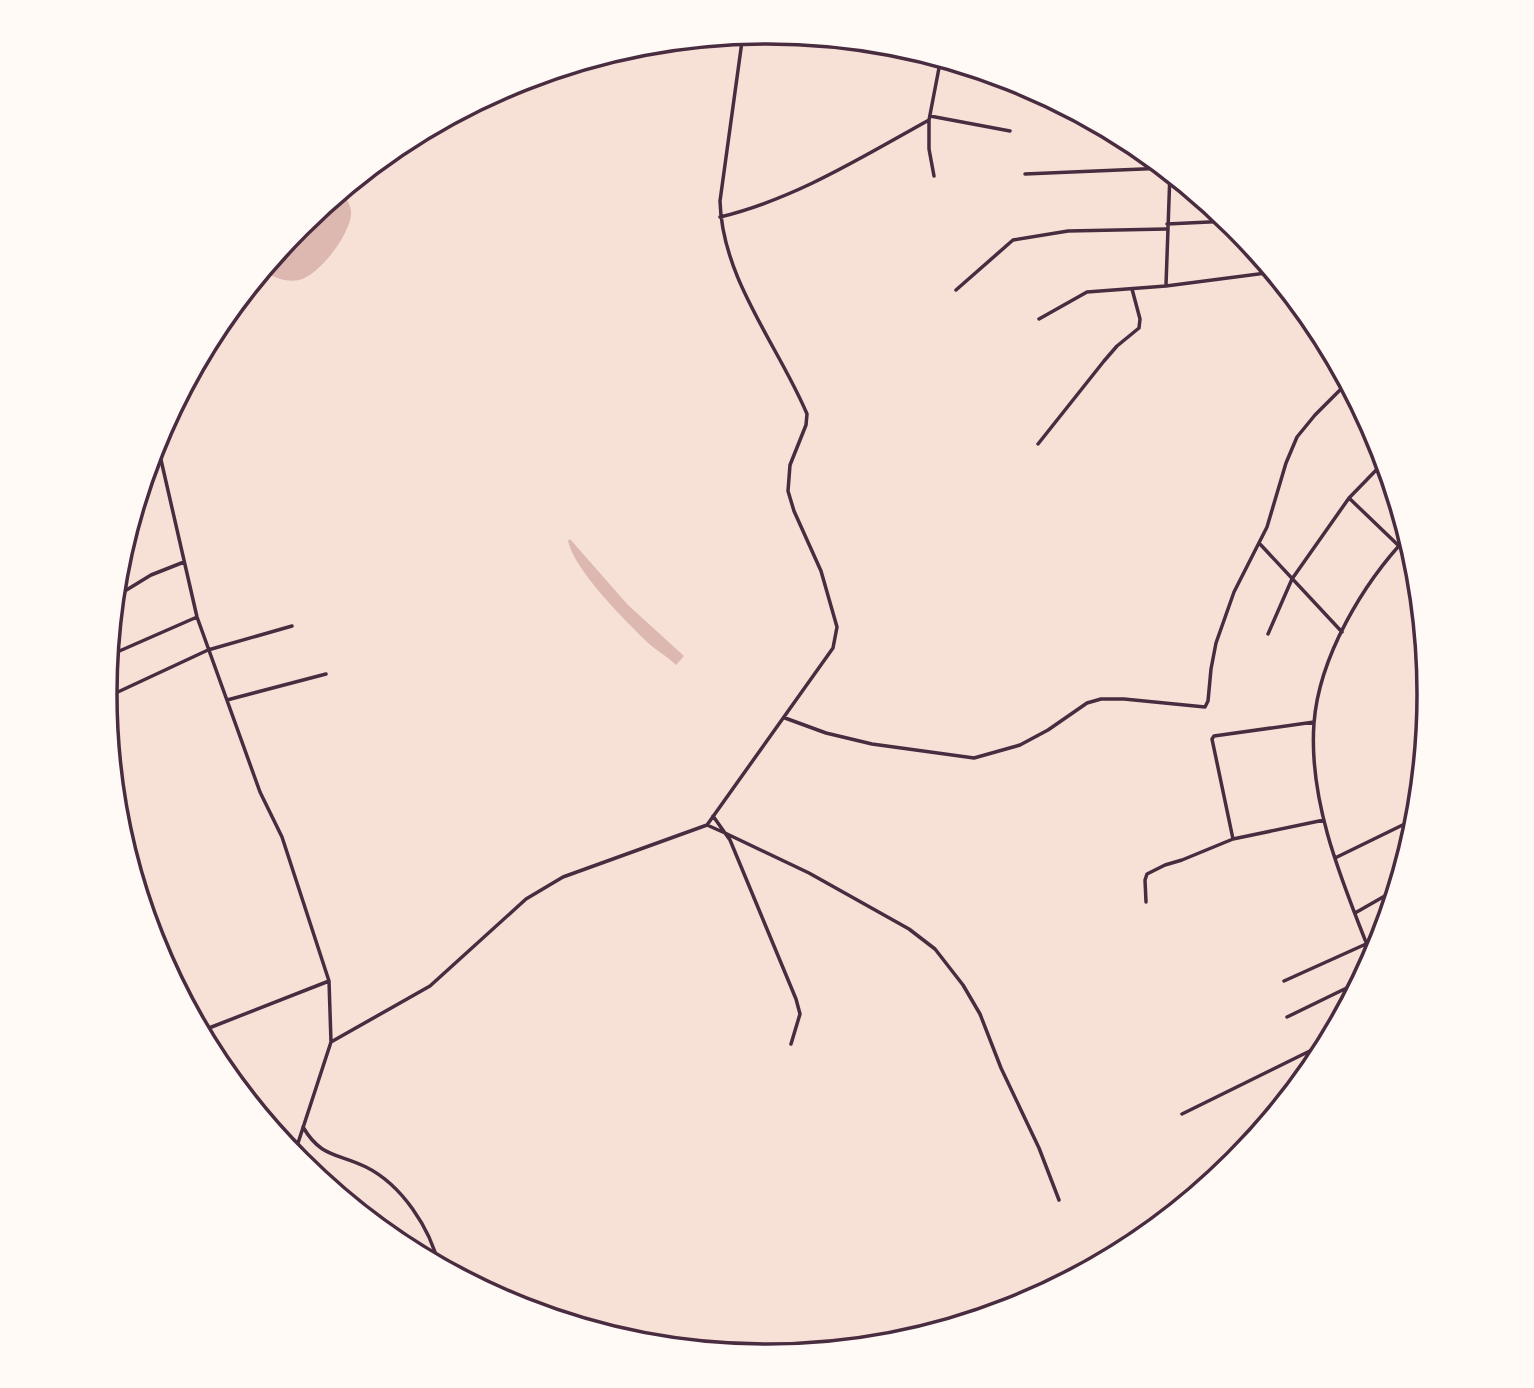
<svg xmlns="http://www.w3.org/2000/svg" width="1534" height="1388" viewBox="0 0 1534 1388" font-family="Commissioner,sans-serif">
<rect width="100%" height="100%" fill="#f7e1d7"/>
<path fill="#dcb8b0" d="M341 191C345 197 350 203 351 211 353 231 320 275 299 280 288 283 271 277 262 270L299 225Z
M570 539 628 605 684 656 676 665C667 656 655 650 646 641 623 618 575 571 568 541Z"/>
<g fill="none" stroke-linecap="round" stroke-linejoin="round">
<path stroke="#4a2c40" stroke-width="3.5" d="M930 116 1010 131
M1025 174 1166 168
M934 176 929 149V120L939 68 944 59
M720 217C795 199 862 157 929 120
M1167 224 1230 221
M1166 285 1170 172
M956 290 1013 240 1068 231 1166 229
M1039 319 1087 292 1166 286 1274 272
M156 438 197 617 260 792 282 837 329 981 331 1042 298 1143 291 1153
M1038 444 1104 361 1117 346 1139 328 1140 319 1132 289
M1349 498 1399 546
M1259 543 1342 632
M1402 543 1418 572
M115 597 151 575 184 562
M1268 634 1292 579 1349 498 1385 461
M108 656 197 617
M105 698 208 650 292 626
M227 700 326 674
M785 718 826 733 872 744 974 758 1020 745 1048 730 1087 703 1101 699H1124L1205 707 1208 701 1211 669 1216 643 1234 592 1267 527 1286 463 1297 437 1315 415 1348 382
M713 816 725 833 809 873 909 929 935 949 963 985 980 1014 1001 1068 1039 1148 1059 1200
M707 825 725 833 730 840 796 999 800 1014 791 1044
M1233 839 1212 739 1214 736 1314 722
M1335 858 1417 818
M1146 902 1145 880 1147 874 1165 865 1182 860 1233 839 1324 820
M1355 913 1397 889
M1373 960C1344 886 1308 804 1314 723 1319 657 1363 583 1408 536
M1284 981 1366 944
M1287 1017 1361 981
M209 1028 329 981
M331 1042 430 986 526 899 563 877 707 825 833 648 837 627 821 571 794 511 788 491 790 465 806 425 807 414C778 345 722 279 720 201L743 34
M1182 1114 1328 1042
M303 1127C321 1158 338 1153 366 1167 402 1185 430 1228 439 1266
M274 1133 298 1143"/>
</g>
<path d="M0 0H1534V1388H0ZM117 694a650 650 0 1 1 1300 0a650 650 0 1 1-1300 0Z" fill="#fffaf5" fill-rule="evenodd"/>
<path fill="none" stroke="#4a2c40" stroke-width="3.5" d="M117 694a650 650 0 1 1 1300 0a650 650 0 1 1-1300 0Z"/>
</svg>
